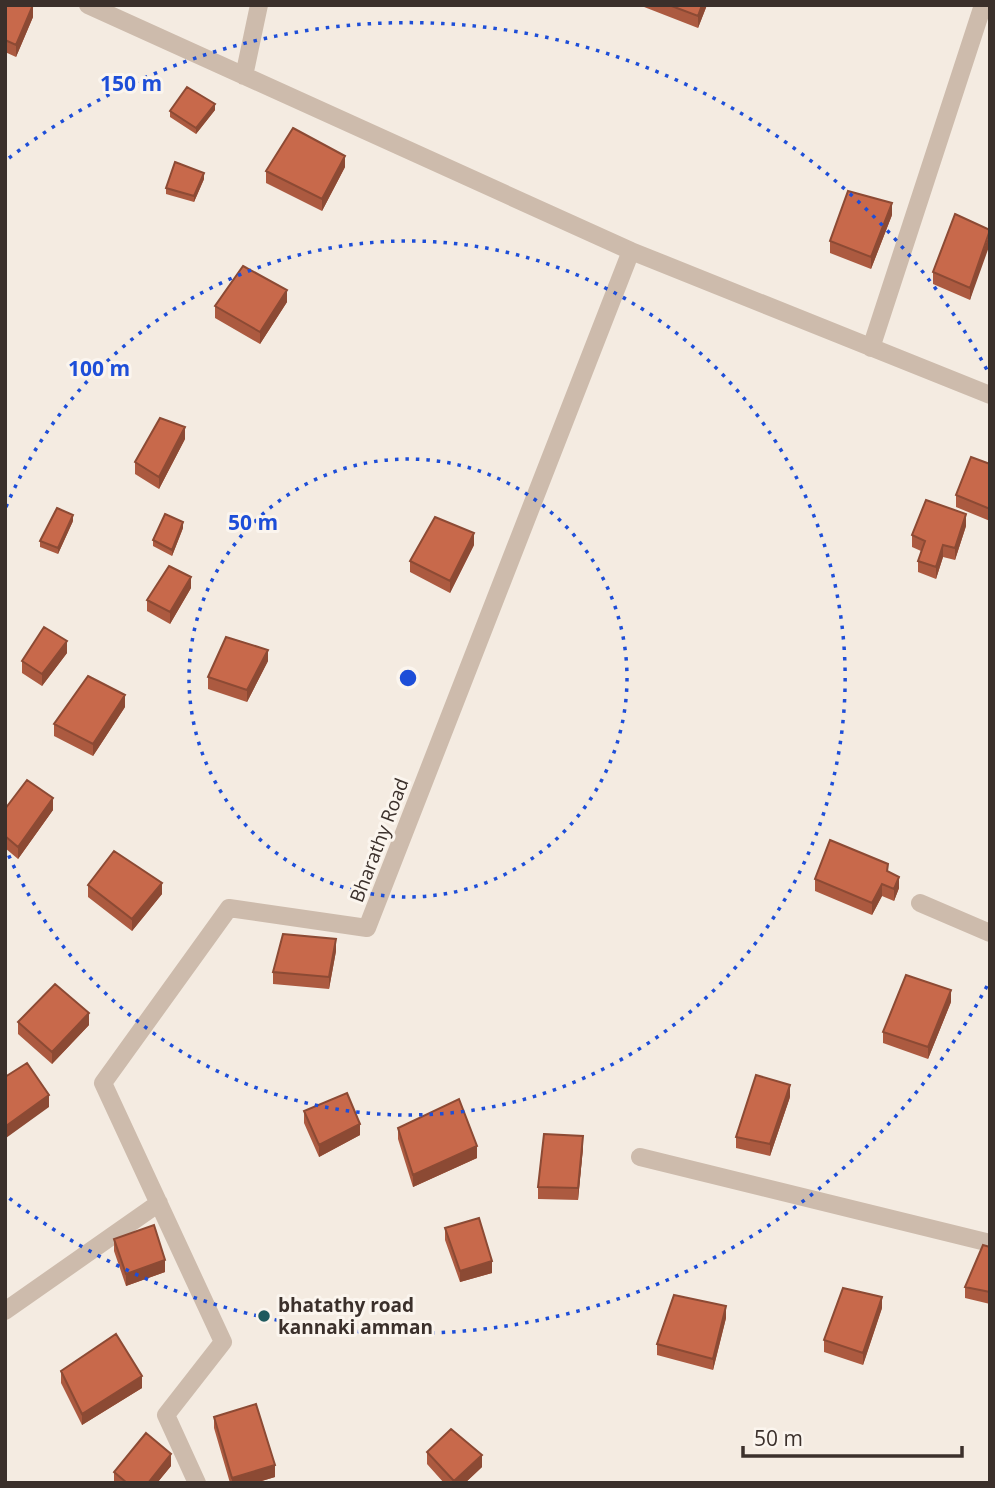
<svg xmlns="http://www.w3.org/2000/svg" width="995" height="1488" viewBox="0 0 995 1488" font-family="'Open Sans',sans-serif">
<rect width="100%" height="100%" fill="#f4ebe1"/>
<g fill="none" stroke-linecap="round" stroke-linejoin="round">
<path stroke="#cdbbac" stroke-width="18" d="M88 5 631 251 990 395
M244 76 259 5
M871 348 983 5
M920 903 990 933
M640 1157 990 1243
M5 1311 159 1203
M197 1483 166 1415 223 1342 103 1083 229 908 367 928 631 251"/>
</g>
<path fill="#ac5a40" d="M5 5 33 17 16 57 5 52Z
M639 5H707L698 28Z
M215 110 196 134 170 117V111Z
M345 167 322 211 266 183V171Z
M204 179 194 202 166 194V188Z
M892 215 871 269 830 253V241Z
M990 230 970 300 933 284V272Z
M287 302 260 344 215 318V306Z
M185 439 159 489 135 474V462Z
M990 464V521L956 507V495Z
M73 521 58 554 40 547V541Z
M966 526 955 560 943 557 936 579 918 572V561L921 551 912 547V535Z
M183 528 172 556 153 546V540Z
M474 545 450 593 410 572V561Z
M191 588 170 624 147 611V600Z
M67 653 42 686 22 673V661Z
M268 661 247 702 208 689V677Z
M125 707 93 756 54 736V724Z
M5 809 53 810 18 859 5 848Z
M888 871 899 888 894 901 882 896 872 915 815 891V879Z
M88 885 162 894 132 931 88 897Z
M336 951 329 989 273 984V972Z
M951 1002 928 1059 883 1043V1032Z
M18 1022 89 1025 52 1064 18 1034Z
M790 1097 770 1156 736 1148V1137Z
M304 1111 360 1135 319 1157 304 1123Z
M398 1128 477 1158 413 1187 398 1139Z
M583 1148 578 1200 538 1199V1187Z
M445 1228 492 1273 460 1282 445 1240Z
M114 1239 165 1272 126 1286 114 1251Z
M990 1247V1304L965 1298V1287Z
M882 1308 863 1365 824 1352V1340Z
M726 1318 713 1370 657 1355V1344Z
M61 1371 142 1388 82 1425 61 1383Z
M214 1417 275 1477 255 1483H230L214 1428Z
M427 1452 482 1467 465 1483H444L427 1464Z
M171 1466 157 1483H114V1472Z"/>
<path fill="#8c4a34" d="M33 5V17L16 57V45Z
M702 5H707L698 28V16Z
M215 104V110L196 134V128Z
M345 156V167L322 211V199Z
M204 173V179L194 202V196Z
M892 203V215L871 269V257Z
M990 232V244L970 300V288Z
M287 290V302L260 344V332Z
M185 427V439L159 489V477Z
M966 514V526L955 560V548Z
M73 515V521L58 554V548Z
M183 522V528L172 556V550Z
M474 533V545L450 593V581Z
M943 545V557L936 579V567Z
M191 577V588L170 624V612Z
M67 641V653L42 686V674Z
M268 650V661L247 702V690Z
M125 695V707L93 756V744Z
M53 798V810L18 859V847Z
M899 877V888L894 901V889Z
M162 883V894L132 931V919Z
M882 884V896L872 915V903Z
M336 939V951L329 989V977Z
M951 990V1002L928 1059V1047Z
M89 1013V1025L52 1064V1052Z
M790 1085V1097L770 1156V1144Z
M49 1095V1107L6 1138V1126Z
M360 1124V1135L319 1157V1145Z
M583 1136V1148L578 1200V1188Z
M477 1146V1158L413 1187V1175Z
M165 1260V1272L126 1286V1274Z
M492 1261V1273L460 1282V1271Z
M882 1297V1308L863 1365V1353Z
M726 1306V1318L713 1370V1359Z
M142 1376V1388L82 1425V1414Z
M171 1454V1466L157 1483H148Z
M482 1455V1467L465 1483H454V1481Z
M275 1465V1477L255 1483H232V1478Z"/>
<path fill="#c8694b" stroke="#8c4a34" stroke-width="2" d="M5 5H33L16 45 5 40Z
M669 5H702L698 16Z
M187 87 215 104 196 128 170 111Z
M293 128 345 156 322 199 266 171Z
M175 162 204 173 194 196 166 188Z
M848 191 892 203 871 257 830 241Z
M955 214 990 230 970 288 933 272Z
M243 266 287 290 260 332 215 306Z
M160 418 185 427 159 477 135 462Z
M971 457 990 464V509L956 495Z
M926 500 966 514 955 548 943 545 936 567 918 561 925 541 912 535Z
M57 508 73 515 58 548 40 541Z
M165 514 183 522 172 550 153 540Z
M435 517 474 533 450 581 410 561Z
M169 566 191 577 170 612 147 600Z
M44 627 67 641 42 674 22 661Z
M226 637 268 650 247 690 208 677Z
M88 676 125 695 93 744 54 724Z
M27 780 53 798 18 847 5 836V809Z
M830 840 888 864 887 871 899 877 894 889 882 884 872 903 815 879Z
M114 851 162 883 132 919 88 885Z
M283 934 336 939 329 977 273 972Z
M906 975 951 990 928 1047 883 1032Z
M55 984 89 1013 52 1052 18 1022Z
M27 1063 49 1095 6 1126 5 1123V1077Z
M756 1075 790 1085 770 1144 736 1137Z
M347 1093 360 1124 319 1145 304 1111Z
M459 1099 477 1146 413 1175 398 1128Z
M544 1134 583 1136 578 1188 538 1187Z
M479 1218 492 1261 460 1271 445 1228Z
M154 1225 165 1260 126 1274 114 1239Z
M983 1245 990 1247V1292L965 1287Z
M843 1288 882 1297 863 1353 824 1340Z
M674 1295 726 1306 713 1359 657 1344Z
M116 1334 142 1376 82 1414 61 1371Z
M256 1404 275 1465 232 1478 214 1417Z
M451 1429 482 1455 454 1481 427 1452Z
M146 1433 171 1454 148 1483H127L114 1472Z"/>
<g fill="none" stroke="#1d4ed8" stroke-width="3.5" stroke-dasharray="3.5 7">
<circle cx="408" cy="678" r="219"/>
<path d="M6 507A437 437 0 1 1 6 849"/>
<path d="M987 986A656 656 0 0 1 9 1198M9 158A656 656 0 0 1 987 370"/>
</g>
<circle fill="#1f5a5e" stroke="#fbf5ee" stroke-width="2.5" cx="264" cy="1316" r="7"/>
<g text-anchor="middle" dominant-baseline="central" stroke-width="6" stroke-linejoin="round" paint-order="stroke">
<g font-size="19" fill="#3b302b" stroke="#fbf5ee">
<text transform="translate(379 840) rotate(-69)">Bharathy Road</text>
</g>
<g font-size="19" font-weight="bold" fill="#3b302b" stroke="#fbf5ee" text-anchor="start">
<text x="278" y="1305">bhatathy road<tspan x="278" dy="22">kannaki amman</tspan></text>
</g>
</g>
<circle cx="408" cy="678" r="10" fill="#1d4ed8" stroke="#fbf5ee" stroke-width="3.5"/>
<g font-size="21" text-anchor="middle" font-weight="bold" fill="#1d4ed8" stroke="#fbf5ee" stroke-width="6" stroke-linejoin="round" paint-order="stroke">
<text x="131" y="91">150 m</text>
<text x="99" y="376">100 m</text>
<text x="253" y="530">50 m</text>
</g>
<rect width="995" height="1488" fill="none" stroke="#3b302b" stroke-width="14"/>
<path d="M743 1446v10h219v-10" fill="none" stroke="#3b302b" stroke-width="3.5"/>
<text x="754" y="1446" font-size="21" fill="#3b302b" stroke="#fbf5ee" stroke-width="5" paint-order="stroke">50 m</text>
</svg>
